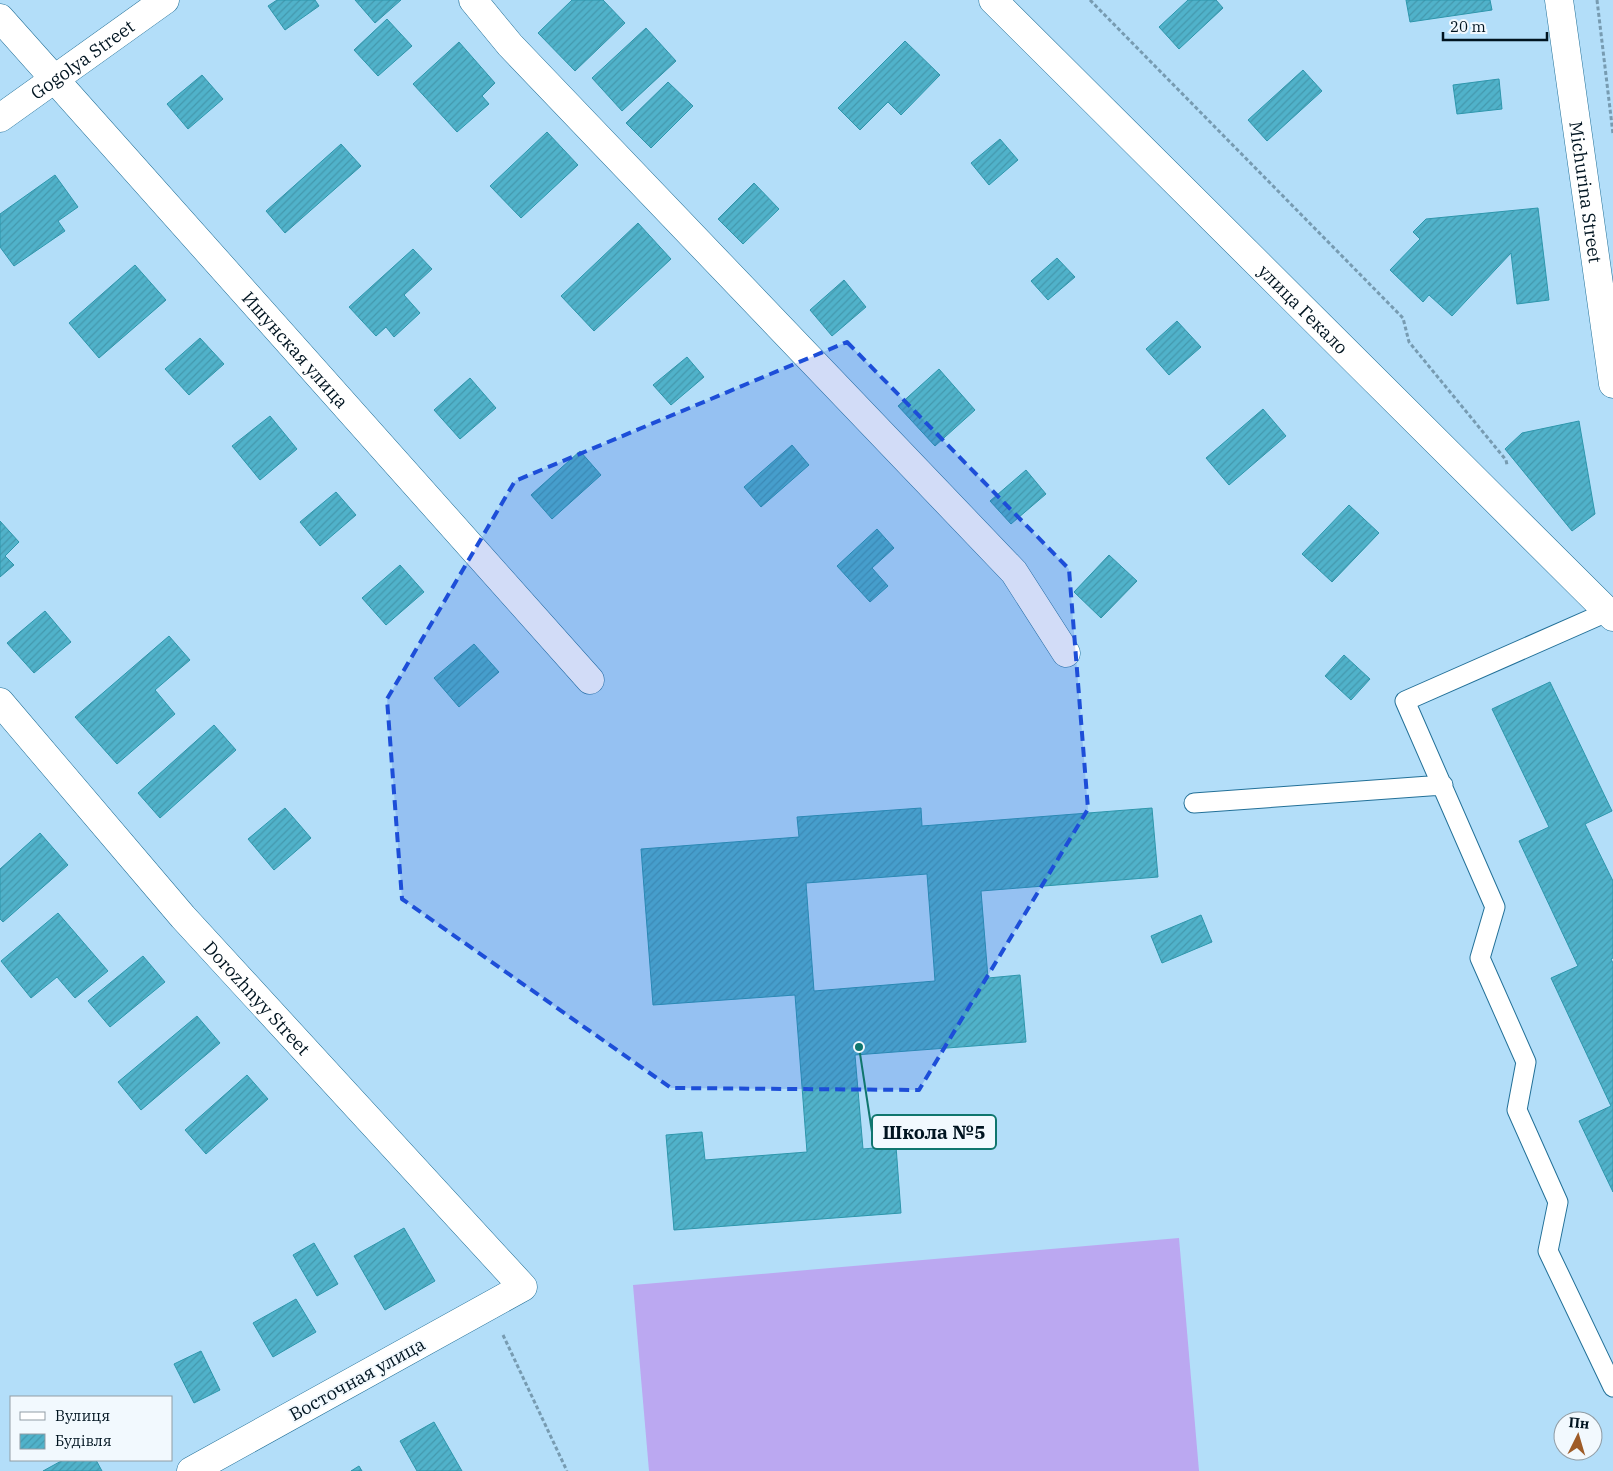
<svg xmlns="http://www.w3.org/2000/svg" width="1613" height="1471" viewBox="0 0 1613 1471" font-family="'IBM Plex Serif',serif">
<defs>
<pattern id="building-hatch" width="6" height="6" patternUnits="userSpaceOnUse" patternTransform="scale(1.25)"><rect width="6" height="6" fill="#50b2ca"/><path d="M-1 1l2-2M0 6l6-6M5 7l2-2" fill="none" stroke="#4498ad"/></pattern>
</defs>
<rect width="100%" height="100%" fill="#b3def9"/>
<path fill="#bba8f1" d="M1179 1238 1199 1471H649L633 1285Z"/>
<path fill="url(#building-hatch)" stroke="#2e96ac" fill-rule="evenodd" d="M277 0H315L319 6 285 30 268 6Z
M355 0H401L375 23Z
M572 0H603L625 23 575 71 538 33Z
M1188 0H1216L1223 8 1179 49 1159 27Z
M1406 0H1490L1492 10 1410 22Z
M387 19 412 46 378 76 354 50Z
M646 28 676 61 622 111 592 78Z
M905 41 940 75 901 115 888 102 860 130 838 108Z
M459 42 495 83 482 96 489 104 457 132 413 84Z
M1303 70 1322 91 1267 141 1248 120Z
M202 75 223 99 188 129 167 104Z
M1499 79 1502 109 1457 114 1453 85Z
M668 82 693 106 651 148 626 123Z
M547 132 578 165 521 218 490 186Z
M1000 139 1018 160 989 185 971 163Z
M341 144 361 166 285 233 266 211Z
M55 175 78 207 58 221 65 231 14 266 0 247V214Z
M754 183 779 209 743 244 718 219Z
M1538 208 1549 300 1517 304 1511 253 1452 316 1429 295 1423 302 1390 270 1420 239 1413 232 1426 219Z
M638 223 671 259 594 331 561 296Z
M413 249 432 269 404 295 420 313 394 337 386 327 376 336 349 307Z
M1057 258 1075 277 1048 300 1031 281Z
M135 265 166 300 99 358 69 323Z
M844 280 866 307 832 336 810 310Z
M1177 321 1201 347 1169 375 1146 349Z
M200 338 224 364 189 395 165 369Z
M687 357 704 377 671 405 653 385Z
M939 369 975 410 935 446 898 406Z
M470 378 496 408 460 439 434 410Z
M1263 409 1286 436 1229 485 1206 458Z
M270 416 297 449 260 480 232 446Z
M1579 421 1595 514 1572 531 1505 449 1522 433Z
M792 445 809 465 761 507 744 487Z
M580 451 601 475 552 519 531 495Z
M1026 470 1046 494 1011 524 990 501Z
M336 492 356 515 320 546 300 522Z
M1349 505 1379 533 1332 582 1302 554Z
M0 521 19 542 5 556 14 565 0 577Z
M877 529 894 548 872 568 888 586 870 602 837 566Z
M1109 555 1137 581 1101 618 1074 592Z
M400 565 424 592 386 625 362 598Z
M45 611 71 642 34 673 7 643Z
M169 636 190 660 155 690 175 714 117 764 75 717Z
M474 644 499 672 459 707 434 678Z
M1344 655 1370 679 1351 700 1325 676Z
M1550 682 1612 811 1585 824 1613 881V958L1611 959 1613 963V1192L1579 1121 1611 1106 1551 978 1578 966 1519 841 1549 827 1492 709Z
M214 725 236 750 160 818 138 793Z
M285 808 311 838 274 870 248 839Z
M921 808 922 826 1152 808 1158 877 981 891 988 978 1020 975 1026 1042 855 1055 863 1149 896 1146 901 1213 674 1230 666 1135 702 1132 705 1160 807 1152 795 995 653 1005 641 849 799 837 797 817ZM927 874 935 981 814 991 806 883Z
M40 833 68 865 3 922 0 919V869Z
M58 913 108 971 75 998 57 977 31 998 1 961Z
M1201 915 1212 942 1162 963 1151 936Z
M143 956 165 982 110 1027 88 1001Z
M197 1016 220 1043 141 1110 118 1082Z
M247 1075 268 1099 206 1154 185 1130Z
M404 1228 435 1281 385 1310 354 1256Z
M314 1243 338 1284 317 1296 293 1255Z
M296 1299 316 1332 273 1357 253 1323Z
M201 1351 220 1390 194 1403 174 1364Z
M434 1422 462 1471H417L400 1441Z
M63 1460H96L102 1471H43Z
M359 1466 362 1471H351Z"/>
<g fill="none" stroke-linecap="round" stroke-linejoin="round">
<g stroke="#227098" stroke-width="21">
<path id="service" d="M1607 612 1405 701 1495 907 1480 958 1526 1062 1517 1110 1558 1202 1548 1251 1613 1387
M1194 803 1443 785"/>
</g>
<g stroke="#227098" stroke-width="29">
<g id="minor">
<path d="M473 0 510 45 1014 572 1066 653"/>
<path id="s1" d="M0 18 590 680"/>
<path id="s2" d="M0 118 165 0"/>
<path id="s3" d="M0 702 183 917 523 1287 191 1471"/>
</g>
</g>
<g stroke="#227098" stroke-width="29">
<g id="secondary">
<path id="s4" d="M993 0 1613 617"/>
<path id="s5" d="M1559 0 1613 384"/>
</g>
</g>
<path stroke="#779bb1" stroke-width="3" stroke-dasharray="4 2.5" stroke-linecap="butt" d="M1090 0 1403 318 1409 342 1506 460 1507 465
M1597 0 1613 134
M503 1335 567 1471"/>
<use href="#service" stroke="#fff" stroke-width="19"/>
<use href="#minor" stroke="#fff" stroke-width="28"/>
<use href="#secondary" stroke="#fff" stroke-width="28"/>
</g>
<path fill="#1d4ed8" fill-opacity="0.2" stroke="#1d4ed8" stroke-width="4" stroke-dasharray="10 6" stroke-linejoin="round" d="M847 342 1069 569 1088 809 919 1090 671 1088 402 899 387 699 515 481Z"/>
<g text-anchor="middle" dominant-baseline="central" stroke-width="4" stroke-linejoin="round" paint-order="stroke">
<g font-size="18" fill="#001420" stroke="#f2f9fe">
<text stroke="none"><textPath href="#s2" startOffset="101">Gogolya Street</textPath></text>
<text stroke="none"><textPath href="#s5" startOffset="194">Michurina Street</textPath></text>
<text stroke="none"><textPath href="#s4" startOffset="438">улица Гекало</textPath></text>
<text stroke="none"><textPath href="#s1" startOffset="444">Ишунская улица</textPath></text>
<text stroke="none"><textPath href="#s3" startOffset="392">Dorozhnyy Street</textPath></text>
<text transform="translate(357 1379) rotate(-29)">Восточная улица</text>
</g>
</g>
<path fill="none" stroke="#0f766e" stroke-width="2" d="M859 1047L872 1132"/>
<circle fill="#0f766e" stroke="#f2f9fe" stroke-width="2" cx="859" cy="1047" r="5"/>
<rect fill="#f2f9fe" stroke="#0f766e" stroke-width="2" x="872" y="1115" width="124" height="34" rx="5"/>
<g font-size="19" text-anchor="middle" font-weight="bold" fill="#001420">
<text x="934" y="1139">Школа №5</text>
</g>
<rect x="10" y="1396" width="162" height="65" fill="#f2f9fe" stroke="#919da5"/>
<rect x="20" y="1412" width="25" height="8" fill="#ffffff" stroke="#919da5"/>
<text x="55" y="1421" font-size="15" fill="#001420">Вулиця</text>
<rect x="20" y="1434" width="25" height="15" fill="url(#building-hatch)" stroke="#919da5"/>
<text x="55" y="1446" font-size="15" fill="#001420">Будівля</text>
<g transform="translate(1578 1436) rotate(5)"><circle r="24" fill="#f2f9fe" stroke="#919da5"/>
<path d="M0-4L9 19L0 12L-9 19Z" fill="#9e5c28"/>
<text y="-8" font-size="14" font-weight="bold" text-anchor="middle" fill="#001420">Пн</text>
</g>
<path d="M1443 32v8h104v-8" fill="none" stroke="#001420" stroke-width="2.5"/>
<text x="1450" y="32" font-size="15" fill="#001420" stroke="#f2f9fe" stroke-width="4" paint-order="stroke">20 m</text>
</svg>
